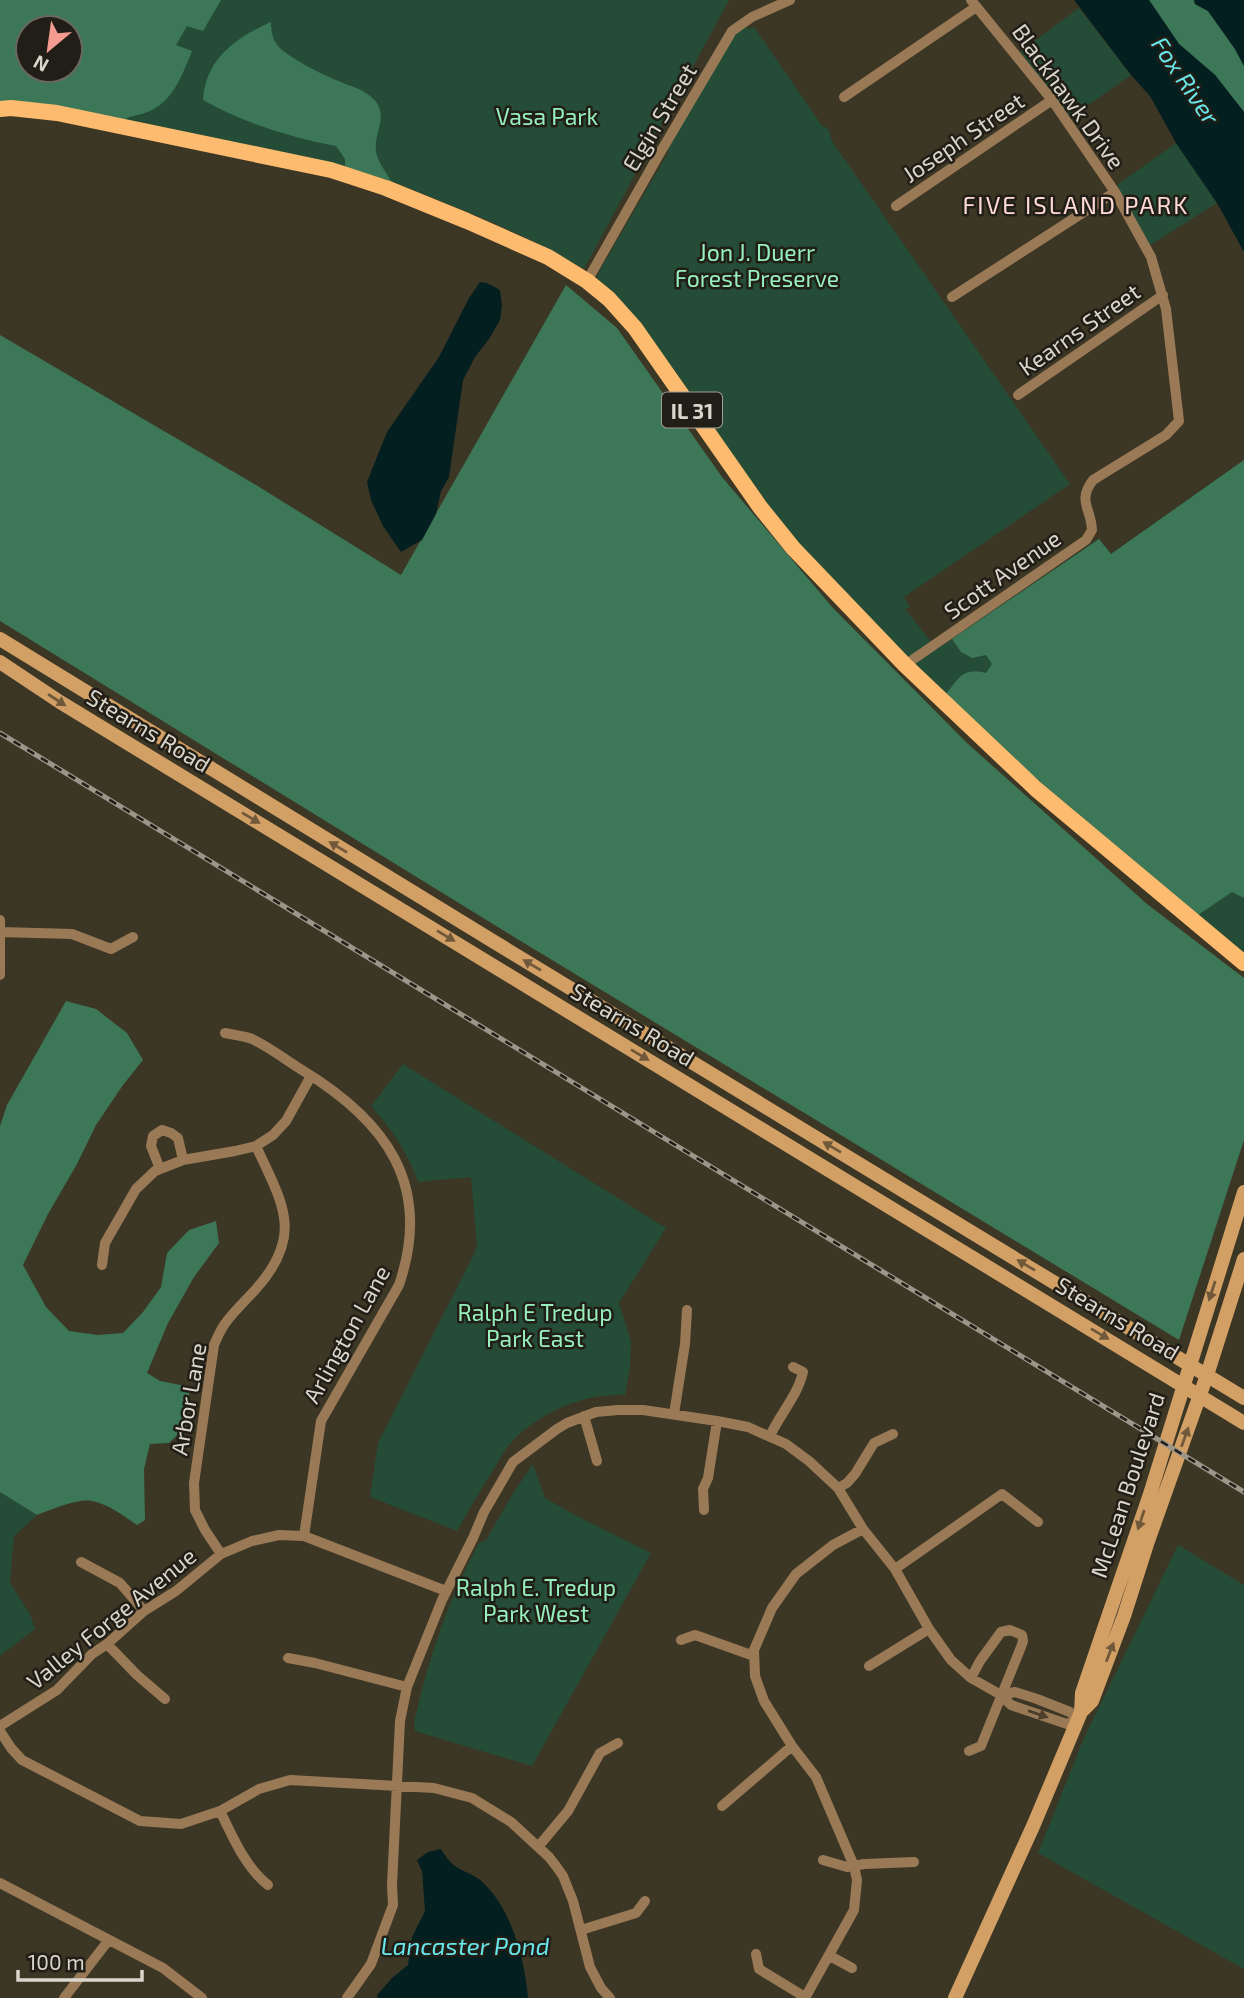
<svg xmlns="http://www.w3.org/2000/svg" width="1244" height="1998" viewBox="0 0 1244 1998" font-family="'Exo 2',sans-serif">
<rect width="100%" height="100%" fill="#3c3625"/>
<path fill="#254c36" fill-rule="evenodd" d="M0 0H729L584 269 535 242 487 220 391 181 310 158 0 102ZM28 28H70V70H28Z
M1079 8 1131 75 1070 118 1020 52Z
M742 17 748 29 754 27 823 127 824 126 829 130 832 141 1070 484 904 597 910 607 905 609 937 649 1099 539 1111 554 1244 460V953L1140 868 1011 757 884 634 805 551 750 482 600 284 597 276 601 268 669 151 665 148Z
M1176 143 1217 203 1149 246 1117 185Z
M403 1064 666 1228 619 1303 631 1342 630 1367 625 1395C583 1393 536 1414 508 1446 503 1453 498 1462 494 1469 481 1489 469 1510 457 1531L370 1497 378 1443 473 1256 477 1245 471 1177 418 1182C407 1151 393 1131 371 1106Z
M533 1464 545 1498 575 1515 651 1553 532 1766 415 1731 414 1723C428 1660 448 1600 479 1543L486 1540 513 1493Z
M0 1492 37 1515 14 1536 10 1583 30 1614 35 1629 0 1656Z
M1178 1545 1244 1585V1969L1038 1853 1083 1740Z"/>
<path fill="#3c7857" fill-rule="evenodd" d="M0 0H221L203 31 187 26 176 45 192 51C183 73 174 100 150 111 141 115 132 115 123 120L0 102ZM28 28H70V70H28Z
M1149 0H1194L1195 4 1208 11 1235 49 1244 66V112L1215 75 1179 44Z
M271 22C271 30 272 37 276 43 282 55 327 77 341 82 352 87 361 88 370 96 392 113 373 132 376 152 378 162 386 172 391 181L345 167V159L336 146C290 137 244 123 203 100 206 58 236 38 271 22Z
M566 285 617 328 722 477 833 608 967 743 1147 904 1244 978V1140L1179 1340 519 940 0 621V335L256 485 401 575Z
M1244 460V898L1232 892 1198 915 1011 757 946 694C960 677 962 668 986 673L992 664 986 655 972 658 961 652 952 639 1099 539 1111 554Z
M66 1001 96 1009 127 1033 143 1060 123 1085 96 1125 77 1164 48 1214 23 1265 46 1307 69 1331 98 1335 123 1333 143 1312 161 1287 167 1253 189 1230 216 1221 219 1243 194 1277 168 1323 147 1373 160 1381 190 1387 186 1427 169 1443 150 1444 144 1469 145 1520 137 1525C124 1516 108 1504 92 1501 77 1498 51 1510 37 1515L0 1492V1126L7 1105Z"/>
<path fill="#041f20" d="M1074 0H1149L1179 44 1215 75 1244 112V252L1217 203 1176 143 1150 96 1131 75Z
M1194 0H1244V66L1235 49 1208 11 1195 4Z
M480 282 487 283 500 290 502 306 500 320 489 339 475 357 463 380 449 477 441 491 436 514 422 540 401 552 383 526 371 500 367 482 387 432 439 357 469 298Z
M441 1849C445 1855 449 1862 455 1866 462 1871 472 1874 479 1879 511 1905 525 1960 528 1998H378L377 1995 392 1978 408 1965 412 1937 425 1911 422 1871 417 1860 428 1852Z"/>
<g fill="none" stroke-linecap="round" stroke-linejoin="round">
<path stroke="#9a7a56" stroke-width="10" d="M844 97 976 7
M896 206 1052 100
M587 281 657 158 732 31 752 17 790 0
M952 297 1115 192
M1018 395 1163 295
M905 665 1086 540 1092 530C1091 508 1077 501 1093 480L1166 435 1179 421 1166 309 1151 257 1115 192 1052 100 971 0
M0 920V975
M1 932 72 934 111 949 133 937
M225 1033C234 1035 244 1036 252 1039 269 1047 286 1060 302 1070 386 1121 433 1185 399 1285L321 1421 304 1536
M160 1169 151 1146 153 1136 162 1130 171 1133 178 1138 183 1160
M102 1265 105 1243 136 1189 155 1171 183 1160 235 1151 256 1146 273 1135 286 1121 311 1076
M674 1414 685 1344 687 1310
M584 1416 597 1461
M770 1436C780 1414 798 1395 803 1372L793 1367
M838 1488 847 1483 855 1474 874 1443 893 1434
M704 1510 703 1489 708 1478 717 1421
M221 1554 205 1530 195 1510 194 1483 214 1345C217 1338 220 1331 224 1325 233 1312 246 1300 256 1289 305 1234 282 1203 256 1146
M81 1562 120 1583 144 1611
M895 1569 1002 1494 1038 1522
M681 1640 695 1635 754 1656
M107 1644 137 1675 165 1699
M288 1658 315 1663 407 1687
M869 1666 929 1629
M0 1726 57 1690 92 1654 107 1644 144 1611 176 1591 221 1554 252 1541 279 1535 304 1536 446 1591
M0 1731 11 1748 22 1760 140 1821 181 1824 220 1811 259 1789 290 1780 434 1788 472 1798 511 1822 549 1857 556 1866 563 1876 573 1901 590 1967 601 1988 610 1998
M969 1751 981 1746 1021 1647 1023 1641 1022 1635 1010 1630 1001 1632 980 1661 971 1678
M722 1806 792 1746
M220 1811C233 1837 245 1867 268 1885
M538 1847 568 1811 600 1753 618 1743
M823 1860 847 1867 864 1864 914 1862
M0 1883 163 1968 202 1998
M581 1930 636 1913 645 1901
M756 1954 759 1969 805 1997
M830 1956 852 1968
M64 1998 108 1941
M347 1998 371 1964 393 1905 392 1885 400 1721 407 1687 442 1600 473 1538 484 1512 513 1462 557 1429 567 1423 596 1412 618 1410H643L717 1421 748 1427 786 1444 809 1461 838 1488 863 1529 895 1569 929 1629 951 1660 971 1678 1001 1695 1011 1705 1067 1724 1078 1720 1070 1712 1037 1699 1015 1692 1001 1695
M805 1998 854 1910 857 1880 854 1866 816 1777 792 1746 764 1701 755 1676 754 1650 772 1608 796 1574 833 1545 863 1529"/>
<path stroke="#d29f65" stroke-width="14" d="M0 639 491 940 1244 1398
M0 662 60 702 1244 1423
M1081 1712 1092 1701 1124 1616 1147 1544 1207 1375 1244 1259
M955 1998 1034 1824 1081 1712 1082 1693 1150 1494 1244 1192"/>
<path stroke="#fdbb6f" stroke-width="16" d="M0 109 11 108 57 113 331 170 386 188 467 221 548 257 587 281 609 299 635 328 760 507 793 548 905 665 1036 789 1244 963"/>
<g stroke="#9b9689" stroke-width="5">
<path id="rail" d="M0 733 1244 1492"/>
</g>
<use href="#rail" stroke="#201e16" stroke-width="2.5" stroke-dasharray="8" stroke-linecap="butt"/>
</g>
<defs><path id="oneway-solid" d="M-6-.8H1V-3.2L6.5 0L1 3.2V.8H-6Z" transform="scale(1.75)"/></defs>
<g fill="#70583a">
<use href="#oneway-solid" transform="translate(57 700) rotate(33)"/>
<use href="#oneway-solid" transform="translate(251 818) rotate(31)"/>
<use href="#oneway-solid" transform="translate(338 847) rotate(-149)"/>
<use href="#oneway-solid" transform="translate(446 936) rotate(31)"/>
<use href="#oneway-solid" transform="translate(532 965) rotate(-149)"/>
<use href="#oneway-solid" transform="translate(640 1055) rotate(31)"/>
<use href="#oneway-solid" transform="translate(832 1147) rotate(-149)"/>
<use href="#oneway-solid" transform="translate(1026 1265) rotate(-149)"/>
<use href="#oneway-solid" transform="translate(1212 1291) rotate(108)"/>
<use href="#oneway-solid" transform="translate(1100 1334) rotate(31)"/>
<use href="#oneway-solid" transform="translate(1185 1437) rotate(-70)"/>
<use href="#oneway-solid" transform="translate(1141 1520) rotate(108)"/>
<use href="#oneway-solid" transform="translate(1110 1652) rotate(-69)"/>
</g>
<use fill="#4b3e2c" href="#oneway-solid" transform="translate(1038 1714) rotate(19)"/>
<g text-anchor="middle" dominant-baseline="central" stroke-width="5" stroke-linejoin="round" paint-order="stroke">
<rect fill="#201e16" stroke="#a29f95" stroke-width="2" x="662" y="392.5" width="60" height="35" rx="5"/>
<g font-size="21" font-weight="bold" fill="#dad6cc">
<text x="692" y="410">IL 31</text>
</g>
<g font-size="23" fill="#dad6cc" stroke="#201e16">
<text transform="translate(1069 96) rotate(54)">Blackhawk Drive</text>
<text transform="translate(659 117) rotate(-59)">Elgin Street</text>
<text transform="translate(963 137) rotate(-34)">Joseph Street</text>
<text transform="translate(1079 329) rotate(-35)">Kearns Street</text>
<text transform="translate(1002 574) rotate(-35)">Scott Avenue</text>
<text transform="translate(149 730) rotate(31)">Stearns Road</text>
<text transform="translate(633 1024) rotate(31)">Stearns Road</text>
<text transform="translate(1118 1318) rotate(31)">Stearns Road</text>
<text transform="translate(346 1334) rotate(-61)">Arlington Lane</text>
<text transform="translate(188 1399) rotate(-80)">Arbor Lane</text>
<text transform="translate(1127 1485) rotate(-72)">McLean Boulevard</text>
<text transform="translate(111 1618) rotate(-39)">Valley Forge Avenue</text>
</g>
<g font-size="23" fill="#96efbc" stroke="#201e16">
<text x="547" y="116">Vasa Park</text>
<text x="757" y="252">Jon J. Duerr<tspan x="757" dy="26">Forest Preserve</tspan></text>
<text x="535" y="1312">Ralph E Tredup<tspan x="535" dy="26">Park East</tspan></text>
<text x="536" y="1587">Ralph E. Tredup<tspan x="536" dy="26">Park West</tspan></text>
</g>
<g font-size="24" font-style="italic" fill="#68e6e9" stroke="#201e16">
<text transform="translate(1186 80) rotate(56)">Fox River</text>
<text x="465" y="1945">Lancaster Pond</text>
</g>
<g font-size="24" letter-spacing="2" fill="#fedbd5" stroke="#201e16">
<text x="1076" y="204">FIVE ISLAND PARK</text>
</g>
</g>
<g transform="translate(49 49) rotate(209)"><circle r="33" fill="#201e16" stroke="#6a685f" stroke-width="2"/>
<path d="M0-5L12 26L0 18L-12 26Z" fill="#f59c90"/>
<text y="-10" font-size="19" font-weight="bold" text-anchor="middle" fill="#dad6cc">N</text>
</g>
<path d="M18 1970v10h124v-10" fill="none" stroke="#dad6cc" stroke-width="3.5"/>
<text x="28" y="1970" font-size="21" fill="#dad6cc" stroke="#201e16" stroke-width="5" paint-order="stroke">100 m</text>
</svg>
